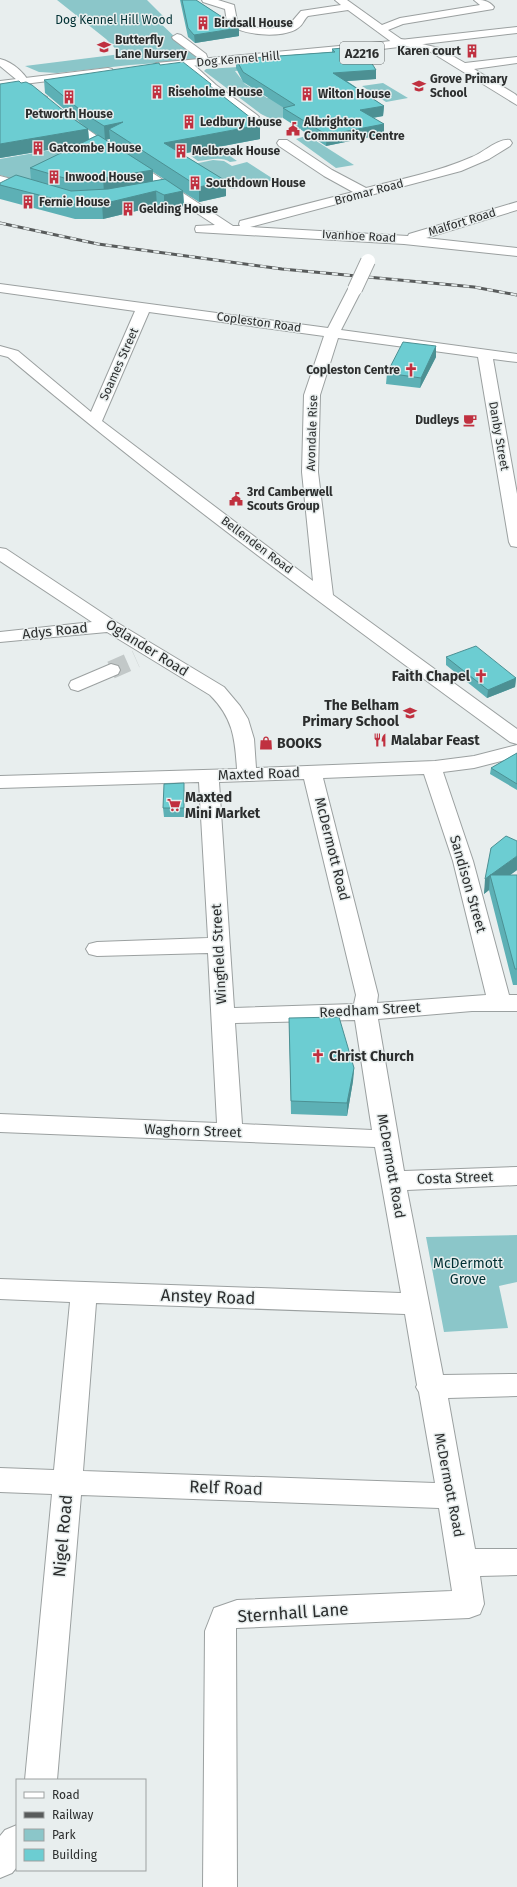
<svg xmlns="http://www.w3.org/2000/svg" width="517" height="1887" viewBox="0 0 517 1887" font-family="'Fira Sans',sans-serif">
<rect width="100%" height="100%" fill="#e8eeee"/>
<path fill="#8bc6c9" d="M57 0H147L165 18 156 19 199 60 130 65 57 73 39 72 25 66 121 54 106 39Z
M254 66 256 69 235 71 245 84 267 98 294 93 353 130 313 139 354 165 336 168 296 139 318 132 297 116 271 119 261 114 204 71 206 69Z
M383 83 408 98 386 102 362 86Z
M86 144 27 183 0 175V159Z
M223 151 237 161 230 162C222 156 208 160 198 161L191 156Z
M213 160 224 161 232 166 247 162 275 180 232 189 194 164Z
M517 1235V1282L499 1286 508 1328 444 1332 426 1237Z"/>
<g fill="none" stroke-linecap="round" stroke-linejoin="round">
<path stroke="#c2c8c8" stroke-width="18" stroke-dasharray="18 9" stroke-linecap="butt" d="M111 670 136 659"/>
<g stroke="#9ba0a0" stroke-width="2">
<path id="street" d="M202 0H218L234 5 237 21C251 30 273 30 289 25L301 11 341 5 335 0H347L382 25 400 18 480 5 474 0C483 0 488 0 494 7L493 9 403 24 388 30 401 39 439 48 465 63 517 57V63L474 69 515 94 517 96V105L431 52 393 43 348 10 308 16C304 19 303 25 298 28 284 39 238 36 227 22L225 9 203 2Z
M177 34 181 35 206 54 209 62 208 64H200L197 57 173 39 172 37Z
M0 59C13 62 28 75 31 88L47 97 45 99H37L22 92 17 80 0 66Z
M190 64 194 65 216 85 257 115 259 117 257 119H249L208 89 186 69 185 67 186 65Z
M65 115 69 116 104 141 233 226H240L239 224 240 221 353 192 324 176 279 146 277 143 279 140H287L332 170 366 188C401 179 438 172 472 157 483 153 498 138 510 140L512 143 510 146 489 159 461 171 250 227 408 236 409 234 517 202V210L426 238 517 248V256L404 244 196 232 195 229 196 226 215 225 96 147 61 120 59 118Z
M0 176 38 186 40 189 38 192 34 193 0 184Z
M0 284 328 328 348 289 350 286H360L362 289 341 330 517 354V362L493 359 517 494V547L511 546 509 542 478 357 338 338 320 395 318 472 333 595 517 729V744L510 742C340 617 169 493 8 357L0 355V346L18 351 91 412 135 311 0 292ZM149 312 324 336 304 395 302 472 313 581 102 421Z
M0 548 6 549 116 622 224 687 240 706 248 719 254 739 256 768 435 761 474 756 517 745V757L474 768 443 772 473 861 509 995H517V1011H472L378 1019 404 1171 517 1167V1185L407 1190 443 1375 517 1374V1396L448 1398 475 1549H517V1575L480 1576 484 1604 480 1614 469 1618 236 1628 237 1887H203L205 1631 214 1608 237 1600 452 1591 439 1508 81 1495 57 1780H25L52 1494 0 1492V1468L54 1470 70 1302 0 1299V1279L401 1293 375 1147 0 1132V1114L217 1123 208 953 97 956 89 954 86 949 89 944 97 942 208 938 199 782 0 788V776L237 769C235 738 233 718 210 695L107 632 0 642V632L92 622 0 561ZM424 774 453 861 486 995 377 1003 378 995 323 778ZM304 779 356 995 354 1004 234 1008 219 782ZM355 1020 372 1130 242 1124 235 1023ZM96 1303 405 1314 417 1385 416 1387 419 1392 435 1483 83 1471Z
M111 664 118 666 120 670 118 674 78 691 71 689 69 685 71 681Z
M17 1825V1867L12 1873 0 1878V1836L5 1830Z"/>
</g>
<g stroke="#9ba0a0" stroke-width="2">
<path id="primary" d="M517 27V33L382 49 156 69 151 66 156 63 382 42Z
M108 68 112 69 113 71 112 73 0 87V81Z"/>
</g>
<use href="#street" fill="#fff" fill-rule="evenodd"/>
<use href="#primary" fill="#fff" fill-rule="evenodd"/>
<g stroke="#585b5b" stroke-width="3">
<path id="rail" d="M0 223 98 244 282 269 474 287 517 295"/>
</g>
<use href="#rail" stroke="#e8eeee" stroke-width="2" stroke-dasharray="6" stroke-linecap="butt"/>
<g stroke="#9ba0a0" stroke-width="16" stroke-linecap="butt">
<path id="street-bridge" d="M355 289 368 261"/>
</g>
<use href="#street-bridge" stroke="#fff" stroke-width="14"/>
</g>
<path fill="#5db0b5" fill-rule="evenodd" d="M180 0H196L239 28V36L195 43 188 37Z
M332 49 361 54 376 70V79L347 81 384 106 383 116 373 118 384 124V134L326 146 283 118V108H284L243 82 236 68V59L332 52Z
M160 65 211 84V87L260 125V139L182 154 226 181V196L199 202 183 192 184 206 164 210 157 206 103 219H75L0 199V183L31 180 30 168 78 145 0 158V84L21 83 84 126 45 93 44 80ZM88 129 97 135 89 139ZM108 139H110V143L106 140ZM153 172 164 179 153 181Z
M436 346V357L420 388 386 384 387 373Z
M446 657 516 678 515 687 487 698 446 665Z
M517 753V790L490 774 491 768Z
M184 783V817H164L163 808Z
M491 848 517 870 510 875H517V985H513L489 890 484 894Z
M289 1018 354 1068 353 1081 347 1116 291 1114Z"/>
<path fill="#4c9093" d="M239 28V36L195 43 194 35Z
M376 70V79L333 82V73Z
M384 106 383 116 359 120 360 110Z
M123 122 109 129 110 139 105 140 104 126Z
M384 124V134L326 146 327 135Z
M260 125V139L164 157V143Z
M88 129 89 143 0 158V144Z
M153 170V185L104 193 103 178Z
M226 181V196L199 202V187Z
M156 191 157 206 103 219 102 204Z
M183 191 184 206 164 210V195Z
M436 346V357L420 388 421 378Z
M516 678 515 687 487 698 488 690Z
M517 856V870L493 887 490 875 489 890 484 894 485 879Z
M354 1068 353 1081 347 1116V1103Z"/>
<path fill="#6ccdd2" stroke="#4c9093" d="M182 0H196L239 28 194 35 188 28Z
M355 47 361 54H366L376 70 333 73 384 106 360 110 384 124 327 135 283 108 295 105 243 72 236 59 335 52 332 49Z
M183 62 211 84 210 86 260 125 164 143 226 181 199 187 109 129 123 122 104 126 85 114 44 80 159 63 160 65Z
M19 81 21 83 26 82 32 85 75 120 88 129 0 144V84Z
M98 135 153 170 103 178 71 180 30 168Z
M16 175 71 191 108 189 165 179 183 191 164 195 156 191 102 204H74L0 185V183Z
M403 342 436 346 421 378 387 373Z
M476 646 516 678 488 690 446 657Z
M517 753V784L491 768Z
M184 783V808H163L164 784Z
M506 836 517 841V856L485 879 491 848Z
M490 875H517V969H515Z
M339 1017 354 1068 347 1103 291 1101 289 1018Z"/>
<defs>
<g id="building-bare" transform="scale(1.08)"><path d="M-4-6H4V6H1V3H-1V6H-4ZM-2.5-4.3h1.7v1.8h-1.7ZM.8-4.3h1.7v1.8H.8ZM-2.5-1h1.7V.8h-1.7ZM.8-1h1.7V.8H.8Z" fill="#c0303f" stroke="#e8eeee" stroke-width="2.5" paint-order="stroke"/></g>
<g id="school-bare" transform="scale(1.08)"><path d="M0-5L7-2L0 1L-7-2ZM-4 1L0 2.5L4 1V4Q0 6-4 4Z" fill="#c0303f" stroke="#e8eeee" stroke-width="2.5" paint-order="stroke"/></g>
<g id="civic-bare" transform="scale(1.08)"><path d="M-.6-6.5H3V-4.5H.6V-3L4-1V1h2V6H-6V1h2V-1L-.6-3ZM-1.2 2.5V6h2.4V2.5Z" fill="#c0303f" stroke="#e8eeee" stroke-width="2.5" paint-order="stroke"/></g>
<g id="church-bare" transform="scale(1.08)"><path d="M-1.2-6h2.4v3.5h3.3v2.4h-3.3V6h-2.4V-.1h-3.3v-2.4h3.3Z" fill="#c0303f" stroke="#e8eeee" stroke-width="2.5" paint-order="stroke"/></g>
<g id="cafe-bare" transform="scale(1.08)"><path d="M-5.5-4.5H6V0H3Q3 3.5 0 3.5H-2.5Q-5.5 3.5-5.5 0ZM3-3.2v2h1.7v-2ZM-6 4.5H4V6H-6Z" fill="#c0303f" stroke="#e8eeee" stroke-width="2.5" paint-order="stroke"/></g>
<g id="restaurant-bare" transform="scale(1.08)"><path d="M-5-6h1v4h1v-4h1v4h1v-4h1v5L-1.5 .5V6h-2V.5L-5-1ZM5-6V6H3V1.5H1.5Q1.5-4 5-6Z" fill="#c0303f" stroke="#e8eeee" stroke-width="2.5" paint-order="stroke"/></g>
<g id="shop-bare" transform="scale(1.08)"><path d="M-5-2.5h2.3a2.7 3.5 0 0 1 5.4 0H5L5.5 6h-11ZM-1.5-2.5h3a1.5 2.3 0 0 0-3 0Z" fill="#c0303f" stroke="#e8eeee" stroke-width="2.5" paint-order="stroke"/></g>
<g id="supermarket-bare" transform="scale(1.08)"><path d="M-6-5.5h2.5l.6 2H6L4.5 2H-2.5L-4.4-4H-6ZM-1.5 3.2a1.3 1.3 0 1 0 .1 0ZM3 3.2a1.3 1.3 0 1 0 .1 0Z" fill="#c0303f" stroke="#e8eeee" stroke-width="2.5" paint-order="stroke"/></g>
</defs>
<g fill-rule="evenodd">
<use href="#building-bare" x="203" y="23"/>
<use href="#school-bare" x="104" y="47"/>
<use href="#building-bare" x="472" y="51"/>
<use href="#school-bare" x="419" y="86"/>
<use href="#building-bare" x="157" y="92"/>
<use href="#building-bare" x="307" y="94"/>
<use href="#building-bare" x="69" y="97"/>
<use href="#building-bare" x="189" y="122"/>
<use href="#civic-bare" x="293" y="129"/>
<use href="#building-bare" x="38" y="148"/>
<use href="#building-bare" x="181" y="151"/>
<use href="#building-bare" x="54" y="177"/>
<use href="#building-bare" x="195" y="183"/>
<use href="#building-bare" x="28" y="202"/>
<use href="#building-bare" x="128" y="209"/>
<use href="#church-bare" x="411" y="370"/>
<use href="#cafe-bare" x="470" y="420"/>
<use href="#civic-bare" x="236" y="499"/>
<use href="#church-bare" x="481" y="676"/>
<use href="#school-bare" x="410" y="713"/>
<use href="#restaurant-bare" x="380" y="740"/>
<use href="#shop-bare" x="266" y="743"/>
<use href="#supermarket-bare" x="174" y="805"/>
<use href="#church-bare" x="318" y="1056"/>
</g>
<g text-anchor="middle" dominant-baseline="central" stroke-width="3" stroke-linejoin="round" paint-order="stroke">
<g font-size="12" fill="#003033" stroke="#e8eeee">
<text x="114" y="20">Dog Kennel Hill Wood</text>
</g>
<g font-size="12" font-weight="bold" fill="#2c2e2e" stroke="#e8eeee" text-anchor="start">
<text x="214" y="23">Birdsall House</text>
<text x="115" y="40">Butterfly<tspan x="115" dy="14">Lane Nursery</tspan></text>
<text x="461" y="51" text-anchor="end">Karen court</text>
<text x="430" y="79">Grove Primary<tspan x="430" dy="14">School</tspan></text>
<text x="168" y="92">Riseholme House</text>
<text x="318" y="94">Wilton House</text>
<text x="69" y="114" text-anchor="middle">Petworth House</text>
<text x="200" y="122">Ledbury House</text>
<text x="304" y="122">Albrighton<tspan x="304" dy="14">Community Centre</tspan></text>
<text x="49" y="148">Gatcombe House</text>
<text x="192" y="151">Melbreak House</text>
<text x="65" y="177">Inwood House</text>
<text x="206" y="183">Southdown House</text>
<text x="39" y="202">Fernie House</text>
<text x="139" y="209">Gelding House</text>
<text x="400" y="370" text-anchor="end">Copleston Centre</text>
<text x="459" y="420" text-anchor="end">Dudleys</text>
<text x="247" y="492">3rd Camberwell<tspan x="247" dy="14">Scouts Group</tspan></text>
</g>
<g font-size="12" fill="#2c2e2e" stroke="#e8eeee">
<text transform="translate(238 59) rotate(-5)">Dog Kennel Hill</text>
<text transform="translate(369 192) rotate(-15)">Bromar Road</text>
<text transform="translate(462 222) rotate(-17)">Malfort Road</text>
<text transform="translate(359 236) rotate(3)">Ivanhoe Road</text>
<text transform="translate(259 322) rotate(8)">Copleston Road</text>
<text transform="translate(119 364) rotate(-66)">Soames Street</text>
<text transform="translate(312 433) rotate(-88)">Avondale Rise</text>
<text transform="translate(499 436) rotate(80)">Danby Street</text>
<text transform="translate(257 545) rotate(37)">Bellenden Road</text>
</g>
<rect fill="#e8eeee" stroke="#646868" stroke-width="1" x="340" y="42" width="44" height="22" rx="3"/>
<g font-size="13" font-weight="bold" fill="#2c2e2e">
<text x="362" y="53">A2216</text>
</g>
<g font-size="14" fill="#2c2e2e" stroke="#e8eeee">
<text transform="translate(55 631) rotate(-6)">Adys Road</text>
<text transform="translate(147 648) rotate(32)">Oglander Road</text>
<text transform="translate(259 774) rotate(-2)">Maxted Road</text>
<text transform="translate(332 849) rotate(76)">McDermott Road</text>
<text transform="translate(468 884) rotate(74)">Sandison Street</text>
<text transform="translate(219 954) rotate(-93)">Wingfield Street</text>
<text transform="translate(370 1010) rotate(-3)">Reedham Street</text>
<text transform="translate(193 1131) rotate(2)">Waghorn Street</text>
<text transform="translate(391 1166) rotate(80)">McDermott Road</text>
<text transform="translate(455 1178) rotate(-2)">Costa Street</text>
<text transform="translate(449 1485) rotate(79)">McDermott Road</text>
</g>
<g font-size="14" font-weight="bold" fill="#2c2e2e" stroke="#e8eeee" text-anchor="start">
<text x="470" y="676" text-anchor="end">Faith Chapel</text>
<text x="399" y="705" text-anchor="end">The Belham<tspan x="399" dy="16">Primary School</tspan></text>
<text x="391" y="740">Malabar Feast</text>
<text x="277" y="743">BOOKS</text>
<text x="185" y="797">Maxted<tspan x="185" dy="16">Mini Market</tspan></text>
<text x="329" y="1056">Christ Church</text>
</g>
<g font-size="14" fill="#003033" stroke="#e8eeee">
<text x="468" y="1263">McDermott<tspan x="468" dy="16">Grove</tspan></text>
</g>
<g font-size="17" fill="#2c2e2e" stroke="#e8eeee">
<text transform="translate(208 1297) rotate(2)">Anstey Road</text>
<text transform="translate(226 1488) rotate(2)">Relf Road</text>
<text transform="translate(63 1536) rotate(-85)">Nigel Road</text>
<text transform="translate(293 1613) rotate(-4)">Sternhall Lane</text>
</g>
</g>
<rect x="16" y="1779" width="130" height="92" fill="#e8eeee" stroke="#9da1a1"/>
<rect x="24" y="1792" width="20" height="6" fill="#ffffff" stroke="#9da1a1"/>
<text x="52" y="1799" font-size="12" fill="#2c2e2e">Road</text>
<rect x="24" y="1812" width="20" height="6" fill="#585b5b" stroke="#9da1a1"/>
<text x="52" y="1819" font-size="12" fill="#2c2e2e">Railway</text>
<rect x="24" y="1829" width="20" height="12" fill="#8bc6c9" stroke="#9da1a1"/>
<text x="52" y="1839" font-size="12" fill="#2c2e2e">Park</text>
<rect x="24" y="1849" width="20" height="12" fill="#6ccdd2" stroke="#9da1a1"/>
<text x="52" y="1859" font-size="12" fill="#2c2e2e">Building</text>
</svg>
